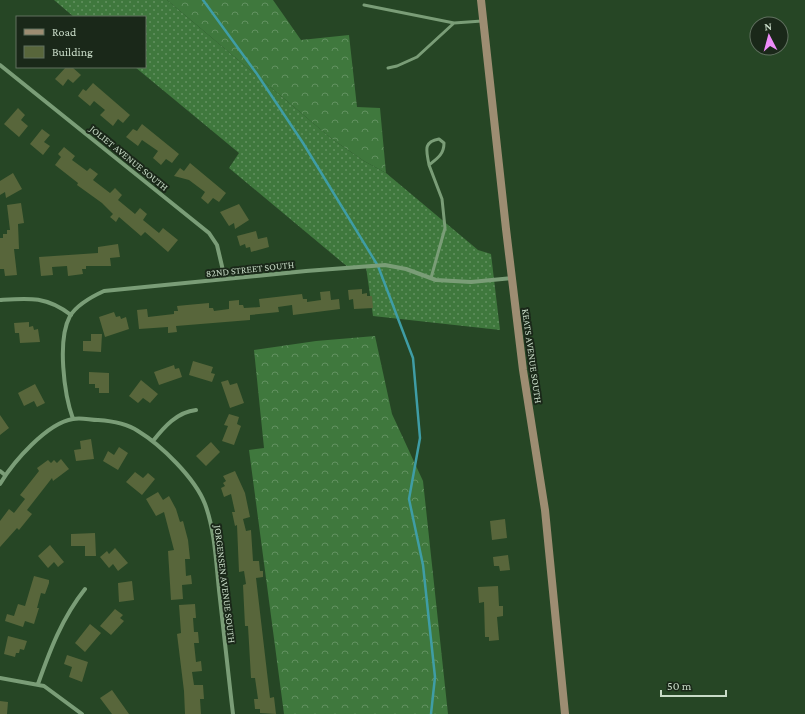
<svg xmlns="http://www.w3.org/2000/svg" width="805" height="714" viewBox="0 0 805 714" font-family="'Crimson Pro',serif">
<defs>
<pattern id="grass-dots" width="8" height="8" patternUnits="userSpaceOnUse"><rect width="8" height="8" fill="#3f783d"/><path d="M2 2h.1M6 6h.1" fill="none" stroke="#629160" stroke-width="1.8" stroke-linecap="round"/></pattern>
<pattern id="forest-crowns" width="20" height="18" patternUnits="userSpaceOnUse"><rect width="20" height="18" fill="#3f783d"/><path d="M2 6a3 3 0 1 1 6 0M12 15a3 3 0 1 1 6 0" fill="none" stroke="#629160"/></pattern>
</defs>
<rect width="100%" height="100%" fill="#264625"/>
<path fill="url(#grass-dots)" d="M54 0H167L332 139 364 161 386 173 478 250 491 254 500 330 373 316 366 267 349 268 229 168 239 153 135 67H145V17H74Z"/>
<path fill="url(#forest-crowns)" d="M167 0H273L301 40 349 35 357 107 380 108 386 173 364 161 332 139Z
M375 336 392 414 423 481 448 714H284L249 450 264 448 254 350 316 341Z"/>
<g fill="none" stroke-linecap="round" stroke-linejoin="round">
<path stroke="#3f9da5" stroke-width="2.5" d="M203 0 257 74 303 143 378 266 413 358 420 438 409 499 423 565 435 677 431 714"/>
</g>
<path fill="#58663b" d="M66 67H72L81 75 73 83 68 79 63 86 55 79Z
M93 83 130 115 123 123 118 119 113 126 100 115 105 110 94 101 90 106 78 96 83 89 86 91Z
M18 108 25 115 21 120 28 126 19 137 4 124Z
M142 124 179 154 172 163 166 159 161 165 153 158 158 151 142 140 138 146 126 137 133 129 137 131Z
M42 129 50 135 44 142 50 146 43 155 30 144Z
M64 147 75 156 72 160 87 171 90 168 98 174 93 180 110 193 115 188 122 195 118 200 135 214 140 208 147 214 143 220 159 233 163 228 178 240 168 252 145 232 141 236 119 217 116 222 110 217 113 214 102 203 77 185 78 183 55 165 61 157 58 154Z
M190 163 226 193 219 202 213 198 208 204 201 198 205 192 189 180 174 176 180 168 184 171Z
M13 173 22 189 6 198 5 192 0 195V181Z
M21 203 24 223 18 224 19 249H14L17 275 5 276 4 269H0V238H3V234H7V230H10L7 205Z
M239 204 249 220 235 229 234 223 229 226 220 212Z
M256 231 258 239 267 237 269 247 251 252 250 247 246 248 245 244 240 246 237 236Z
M118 244 120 257 110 258 111 266H86V269H82L83 274 68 276 67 266 52 267 53 275 41 276 39 257 98 253V247Z
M362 289V294L367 293V296H372L373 308 354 309 353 299 349 300 348 290Z
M330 291 331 300 339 299 340 309 293 315 292 305 278 307 279 312 250 315V320L176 326 177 332 168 333V327L139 329 137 310 147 309 148 317 174 314V311H178L177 306 187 305 209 303V308H213L214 311 229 309V301L239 300V305H243L244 308 260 307 259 299 302 294 303 299H307V302L321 300 320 292Z
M114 312 116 317 120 316 121 319 126 317 129 329 105 337 99 317Z
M29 322V327L33 326 34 330 38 329 40 342 20 343 19 333H15L14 323Z
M91 334H102L101 352 83 351V341H91Z
M193 361 213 367 211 373 215 374 212 382 189 375Z
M174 365 175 369 179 368 182 377 159 385 154 372Z
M89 372 109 373V393H99V388H95V384H89Z
M141 380 158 394 150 403 143 398 138 403 129 396Z
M228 380 230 385 237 383 244 403 230 408 221 382Z
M35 384 45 403 37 407 34 401 24 406 18 393Z
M229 414 239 417 237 424 241 426 234 445 222 441 228 426 224 425Z
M0 415 9 428 0 435Z
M91 439 94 459 76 461 74 450 81 449 80 441Z
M211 442 220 452 206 466 196 456Z
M119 447 128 453 118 470 103 461 108 451 114 455Z
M61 459 69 469 53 481 52 478 27 510 32 514 19 530 17 528 0 547V521L9 509 14 513 25 499 20 495 39 471 37 468 48 460 51 463 54 460 57 463Z
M235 471 245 493 250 517 243 519 246 531 251 530 253 561H259L260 571H263V577L256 578 270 698 274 697 276 714 260 713V709H255L254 699H258L255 678H251L248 626H245L243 585 246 584 244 571 239 572 237 525 235 526 232 512H235L231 494 224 497 221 488 225 486 223 483 226 481 223 476Z
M135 472 143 478 148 473 155 479 142 495 126 482Z
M158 492 163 500 169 496 176 509 180 522 183 521 188 540 190 559H185L186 576 191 575 192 584 182 585 183 599 171 600 168 551 174 550 164 512 156 516 146 499Z
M505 519 507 538 492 540 490 521Z
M95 533 96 556H85V546H71V534Z
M50 545 64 562 58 567 54 562 48 568 38 556Z
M115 548 128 563 118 571 113 564 109 568 100 557 107 551 109 554Z
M508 555 510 570 500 571 499 566H494L493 557Z
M34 576 49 580V583L45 594 41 593 37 608H39L34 624 25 621 23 627 5 621 7 614 14 616 18 604 25 606Z
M132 581 134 600 119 602 118 583Z
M498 586 499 606H503V616L497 617 499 640 489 641V637H485L484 602 479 603 478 587Z
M195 604 196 618H193L194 632H198L199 643H194L196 662 201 661 202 671 192 672 194 685H203L204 699H200L201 714H185L184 691 177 634 181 633 179 605Z
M115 609 123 615 120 618 124 621 111 635 100 626Z
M90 624 101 633 85 652 75 643Z
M8 636 27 641 24 650 20 649 19 653H16L15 657 4 654Z
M67 655 88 662 82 682 69 677 72 667 64 664Z
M112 690 129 714H112L100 698Z
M0 701 8 702 7 714H0Z"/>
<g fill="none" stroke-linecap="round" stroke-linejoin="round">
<path stroke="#7a9d77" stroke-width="3" d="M364 5 454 23
M388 68 397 66 417 57 454 23 482 21
M439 139 444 143C444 154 438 158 429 165 427 152 422 142 439 139Z
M429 165 442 199 445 228 431 278"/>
<path stroke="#7a9d77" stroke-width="4" d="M0 65 209 233 217 245 225 279
M0 300C29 298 46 296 71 315
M73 419C64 394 57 340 70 316 77 305 93 296 104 291L306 271 385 265 406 269 436 280 471 282 512 278
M153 441C164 427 177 412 196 410
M0 471 5 475
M0 484C13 462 47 423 73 419 81 417 90 420 98 420 112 421 126 423 138 431 161 445 195 478 205 504 215 531 216 562 219 590 224 632 228 673 233 714
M0 678 44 686 82 714
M38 684C50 650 62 618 85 589"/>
<path stroke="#9d8d72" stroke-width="8" d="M481 0 506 229 523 370 545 510 565 714"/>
</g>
<g text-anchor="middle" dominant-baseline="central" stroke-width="4" stroke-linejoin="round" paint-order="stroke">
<g font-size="10" fill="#c8dbc7" stroke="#1a2819">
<text transform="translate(129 158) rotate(39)">JOLIET AVENUE SOUTH</text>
<text transform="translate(250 269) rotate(-6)">82ND STREET SOUTH</text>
<text transform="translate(532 356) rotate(82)">KEATS AVENUE SOUTH</text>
<text transform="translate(225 584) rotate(83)">JORGENSEN AVENUE SOUTH</text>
</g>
</g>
<rect x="16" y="16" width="130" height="52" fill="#1a2819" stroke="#60705f"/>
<rect x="24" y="29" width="20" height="6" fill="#9d8d72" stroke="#60705f"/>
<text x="52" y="36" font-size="12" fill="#c8dbc7">Road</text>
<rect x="24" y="46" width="20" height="12" fill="#58663b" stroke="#60705f"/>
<text x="52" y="56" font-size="12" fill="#c8dbc7">Building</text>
<g transform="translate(769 36) rotate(354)"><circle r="19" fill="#1a2819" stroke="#60705f"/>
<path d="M0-3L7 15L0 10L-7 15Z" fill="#ee8cf9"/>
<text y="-6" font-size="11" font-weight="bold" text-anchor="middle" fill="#c8dbc7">N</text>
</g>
<path d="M661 690v6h65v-6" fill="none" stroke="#c8dbc7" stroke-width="2"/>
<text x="667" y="690" font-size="12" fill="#c8dbc7" stroke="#1a2819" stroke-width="3" paint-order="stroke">50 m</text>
</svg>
